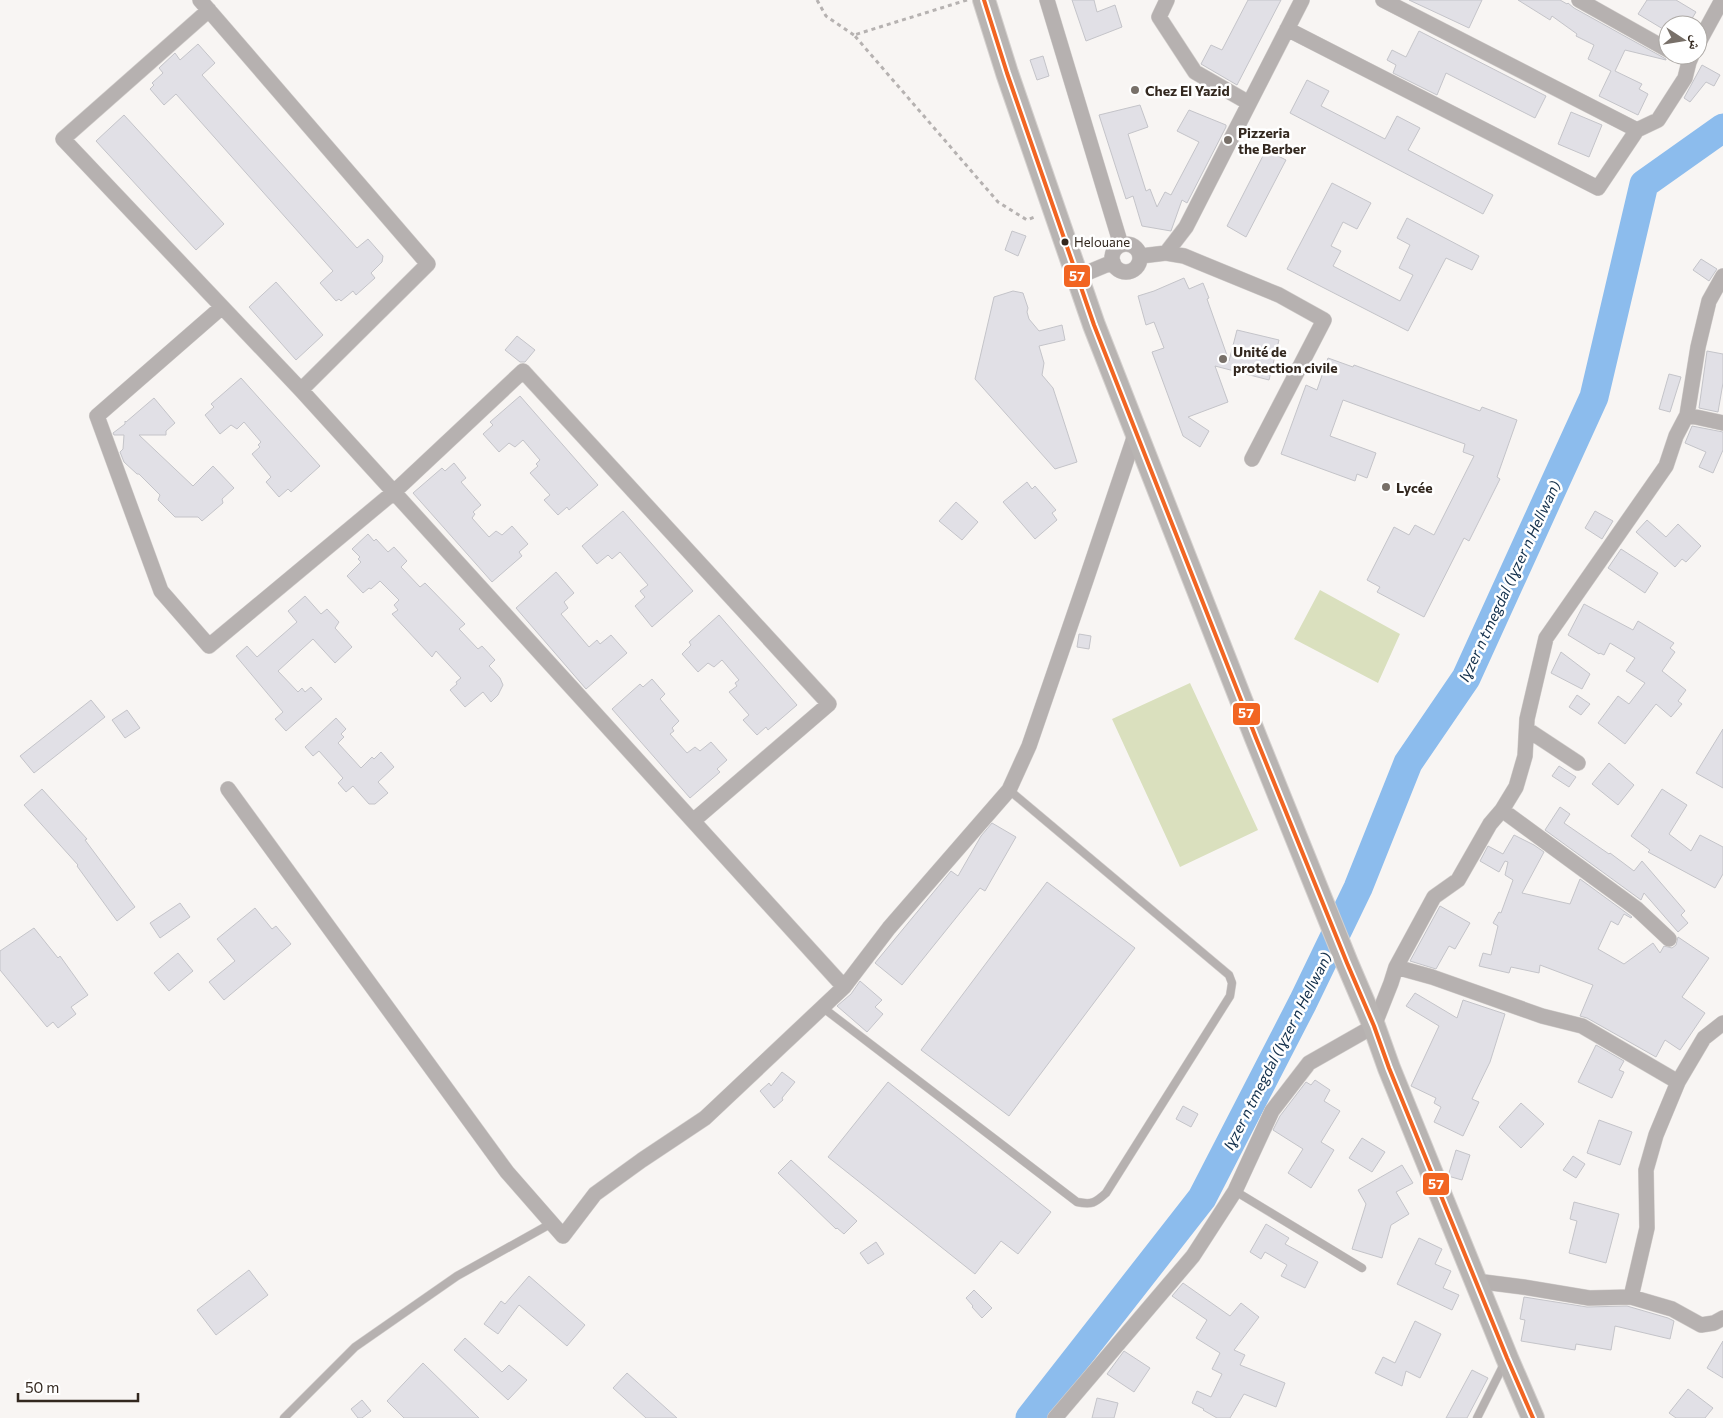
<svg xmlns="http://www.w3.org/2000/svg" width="1723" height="1418" viewBox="0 0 1723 1418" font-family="Commissioner,'Noto Naskh Arabic',sans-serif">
<rect width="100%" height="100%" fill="#f8f5f3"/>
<path fill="#dae0be" d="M1320 590 1400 634 1378 683 1294 639Z
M1190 683 1258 830 1180 867 1112 719Z"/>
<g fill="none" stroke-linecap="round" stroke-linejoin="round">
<path stroke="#8cbced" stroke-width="29" d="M1030 1418 1202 1198 1303 1002 1358 888 1408 763 1466 678 1594 397 1644 184 1723 128"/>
</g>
<path fill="#e1e0e6" stroke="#c4c4c9" d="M1072 0H1094L1097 12 1115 5 1122 27 1086 41Z
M1248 0H1281L1237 85 1201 64 1211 45 1222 50Z
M1409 0H1482L1469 28Z
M1518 0H1560L1567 4 1568 3 1574 8 1666 59V60L1625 50 1615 71 1642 84 1639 89 1648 94 1638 115 1599 96 1611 71 1588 59 1594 45 1576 36 1577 34 1552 16 1550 20Z
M1647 0H1676L1696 12 1688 25H1668V32L1638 14Z
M1419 31 1546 96 1535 118 1446 73 1437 95 1393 73 1396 65 1387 60 1392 50 1406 57Z
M198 44 215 63 202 75 357 248 368 239 383 256 382 262 371 273 375 278 356 295 353 291 341 301 339 299 336 301 320 283 333 271 176 94 164 105 150 89 154 85 152 83 163 73 159 68 175 53 180 60Z
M1043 56 1049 76 1037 80 1030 60Z
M1702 65 1720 75 1714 86 1706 82 1690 102 1684 98Z
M1307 80 1329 91 1321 106 1385 139 1397 116 1420 128 1408 150 1493 195 1483 214 1290 113Z
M1140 105 1148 127 1128 134 1146 191 1150 189 1157 207 1165 192 1171 195 1199 142 1177 131 1189 110 1226 125V127L1187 203 1182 200 1171 231 1142 226 1133 196 1126 199 1099 115Z
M1571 112 1602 125 1589 157 1558 144Z
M124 115 224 224 196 250 96 141Z
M1266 150 1286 160 1246 237 1227 226Z
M1332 183 1371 203 1357 229 1343 222 1331 246 1341 251 1333 266 1400 301 1413 275 1399 268 1410 245 1397 238 1407 218 1479 256 1472 270 1446 258 1408 331 1287 269Z
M1012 231 1026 236 1018 256 1005 250Z
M1701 259 1717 269 1709 281 1693 270Z
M1184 278 1189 289 1203 283 1209 298 1207 299 1229 361 1237 330 1279 340 1269 380 1215 366 1228 402 1188 417 1209 431 1200 447 1183 436 1152 352 1164 348 1154 322 1146 325 1138 296 1154 291Z
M276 282 323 335 296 360 249 307Z
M1013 291 1023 293 1028 308 1027 312 1029 319 1039 331 1062 325 1065 340 1039 346 1044 363 1042 375 1053 388 1077 462 1055 469 975 379 994 297Z
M517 336 535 350 525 362H520L505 350Z
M1707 351 1723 354V383L1718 412 1699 408Z
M1328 358 1353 367 1354 365 1480 411 1482 407 1517 420 1497 477 1500 479 1469 541 1464 538 1424 617 1377 592 1380 587 1367 580 1394 527 1409 535 1415 525 1434 535 1474 456 1463 452 1465 444 1343 400 1330 436 1376 453 1367 478 1357 474 1355 481 1281 454 1306 385 1317 390Z
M1669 374 1681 377 1670 412 1659 409Z
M241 378 320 466 291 492 288 489 279 497 266 482 271 477 252 454 260 447 258 445 261 442 244 422 237 429 231 425 220 434 205 415 214 407 211 404Z
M520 396 598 485 569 510 567 507 558 515 544 500 550 495 530 473 538 466 536 464 540 460 523 440 515 447 509 443 499 452 483 434 493 425 490 422Z
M154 398 175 423 166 431V435H139L193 486 213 466 234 488 222 499 223 503 202 521 198 517H175L158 500 160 495 139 474H137L124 462 120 452 123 449 124 435H114L113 433 125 424V421L126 422Z
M1692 426 1723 432V450L1713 473 1699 467 1706 452 1685 443Z
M454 463 466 478 461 482 481 505 473 512 475 514 472 518 489 537 496 531 502 535 512 526 528 544 519 552 522 556 492 582 413 493 442 468 445 471Z
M1027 482 1032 489 1035 486 1056 510 1052 513 1057 520 1035 539 1003 502Z
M956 502 978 522 962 540 939 521Z
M623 511 693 591 652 627 635 606 645 597 640 591 648 585 620 552 612 559 608 555 597 564 582 546Z
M1595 511 1613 521 1602 539 1585 528Z
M1647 520 1666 537 1678 524 1701 546 1686 562 1682 559 1675 567 1636 532Z
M368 534 374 541 376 539 388 552 394 547 407 561 401 567 420 587 425 583 465 624 459 629 478 649 482 646 495 660 489 666 500 678 503 685 498 695 491 702 483 692 465 707 450 690 457 684 456 682 461 678 436 651 432 657 392 614 398 610 394 605 399 600 380 581 371 589 369 588 363 593 347 576 361 562 358 559 360 557 352 549Z
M1621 549 1658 573 1645 593 1608 568Z
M556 572 574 593 564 602 568 608 561 614 589 647 597 640 600 644 611 635 627 653 586 689 516 608Z
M305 596 321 614 327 609 339 622 335 628 352 647 335 663 313 639 278 671 298 692 302 688 305 692 311 687 322 699 286 731 275 719 283 712 236 656 247 646 257 657 297 622 288 611Z
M1584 604 1633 630 1638 621 1674 643 1670 648 1675 652 1662 671 1686 690 1678 701 1682 704 1671 717 1656 704 1625 744 1598 723 1618 696 1629 704 1645 683 1626 671 1635 658 1610 643 1604 655 1600 653 1599 654 1568 635Z
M719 615 797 705 768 730 766 727 757 735 743 720 749 715 729 692 737 686 735 683 739 680 722 660 714 667 708 663 698 672 682 654 691 645 689 642Z
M1079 634 1091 636 1089 649 1077 647Z
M1561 652 1590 674 1582 689 1551 673Z
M652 679 665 694 660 699 679 721 672 728 674 731 670 734 687 753 695 747 700 751 711 742 727 760 717 769 720 772 690 798 612 709 640 684 643 687Z
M1577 695 1590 704 1581 715 1569 707Z
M91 700 105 717 34 773 20 756Z
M127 710 140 728 125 738 112 720Z
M336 718 346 729 341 734 344 737 338 743 361 768 372 757 374 759 381 752 394 767 378 782 388 793 375 804H369L353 786 346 792 338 783 343 778 319 751 313 756 305 747Z
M1723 729V788L1696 773Z
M1609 763 1634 785 1618 805 1592 784Z
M1559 766 1576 777 1569 787 1552 776Z
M42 789 87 839 85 840 135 907 117 921 77 866 78 865 24 805Z
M1662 789 1687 805 1669 834 1691 851 1700 835 1723 847V874L1715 888 1648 852 1650 850 1631 836 1644 817Z
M1560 807 1570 814 1564 823 1609 854 1610 853 1634 871 1642 861 1685 911 1681 915 1688 923 1678 932 1644 893 1641 900 1545 830Z
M992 823 1016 837 985 891 980 888 902 985 875 963 951 871 958 876 981 836Z
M1514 835 1534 845 1544 852 1522 893 1570 904 1580 879 1632 917 1631 918 1624 914 1618 925 1611 921 1598 949 1624 964 1653 943 1660 953 1664 946 1672 948 1676 945 1678 937 1709 958 1682 997 1705 1013 1680 1050 1665 1040 1656 1057 1587 1018 1580 1016 1593 985 1540 965 1539 973 1511 967 1509 973 1479 966 1483 953 1491 955 1498 926 1493 923 1499 912 1501 913 1513 880 1505 875 1508 862 1505 861 1499 872 1480 861 1488 846 1503 854Z
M1047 882 1135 948 1009 1116 921 1050Z
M180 903 190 917 160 938 150 923Z
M1440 906 1470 923 1455 949 1449 946 1436 969 1410 961Z
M255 908 272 929 276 926 291 944 224 1000 209 982 235 961 217 939Z
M34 928 58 958 60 956 88 995 71 1007 76 1014 58 1028 53 1022 47 1027 0 970V951Z
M178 953 193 971 169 991 154 973Z
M860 981 882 1000 875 1007 883 1014 867 1032 837 1006 851 994Z
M1415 993 1457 1018 1463 1000 1505 1014 1490 1062 1472 1099 1479 1102 1463 1136 1434 1122 1441 1107 1434 1103 1436 1098 1411 1086 1439 1026 1406 1006Z
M1596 1045 1624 1061 1619 1070 1624 1072 1612 1098 1578 1082Z
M782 1072 795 1082 782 1098 783 1100 774 1108 760 1091 769 1083 771 1086Z
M1315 1080 1330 1090 1324 1101 1340 1111 1321 1142 1334 1150 1311 1188 1288 1173 1303 1149 1273 1130 1280 1116 1306 1082 1311 1085Z
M888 1082 1051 1212 1018 1254 1001 1241 975 1274 828 1157Z
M1521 1103 1544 1124 1521 1148 1499 1127Z
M1183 1106 1198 1114 1191 1127 1176 1119Z
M1599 1120 1632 1132 1620 1165 1587 1153Z
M1362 1138 1385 1152 1372 1172 1349 1158Z
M1456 1150 1470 1155 1462 1180 1448 1176Z
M1573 1156 1585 1164 1576 1178 1563 1170Z
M791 1160 857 1221 844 1234 837 1228 836 1229 778 1173Z
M1402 1165 1413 1183 1396 1192 1409 1214 1391 1225 1382 1258 1352 1249 1366 1204 1358 1190Z
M1574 1202 1619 1214 1606 1263 1569 1253 1577 1221 1570 1219Z
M1266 1224 1289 1238 1285 1244 1318 1262 1305 1288 1281 1276 1287 1265 1265 1252 1261 1259 1250 1252Z
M1419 1238 1442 1249 1435 1264 1451 1271 1443 1288 1459 1295 1452 1310 1397 1284Z
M876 1242 884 1254 868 1264 860 1253Z
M249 1270 268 1295 216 1335 197 1310Z
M529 1276 585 1325 567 1346 519 1305 498 1334 484 1324 501 1301 505 1304Z
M1183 1283 1230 1316 1241 1303 1259 1317 1234 1350 1245 1355 1240 1365 1285 1383 1276 1407 1244 1394 1230 1418H1217L1203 1410 1204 1409 1192 1403 1197 1391 1211 1397 1222 1374 1212 1369 1220 1353 1196 1338 1207 1320 1172 1296Z
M974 1290 992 1308 982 1318 972 1307 973 1306 966 1298Z
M1524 1297 1587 1307 1627 1306 1668 1318 1674 1321 1670 1339 1615 1326 1611 1350 1576 1344 1575 1350 1521 1341 1525 1320 1520 1319Z
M1415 1321 1441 1334 1420 1378 1406 1371 1402 1386 1375 1373 1383 1357 1395 1363Z
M465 1338 502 1372 509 1365 527 1380 508 1400 454 1350Z
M1723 1341V1378L1707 1368Z
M1124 1351 1150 1368 1134 1392 1107 1374Z
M423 1363 479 1418H404L387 1401Z
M1472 1370 1488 1378 1467 1418H1446Z
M627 1373 677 1418H646L613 1388Z
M1688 1389 1713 1408 1705 1418H1676L1669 1413Z
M1097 1398 1118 1403 1114 1418H1092Z
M362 1400 371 1411 362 1418H358L351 1409Z"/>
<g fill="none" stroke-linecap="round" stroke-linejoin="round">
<g stroke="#d4d0ce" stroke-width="9">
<path id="lane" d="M822 1007 1077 1202C1092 1205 1095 1203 1106 1193L1230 996 1232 983 1229 975 1009 790
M1235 1191 1362 1268
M284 1418 355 1347 457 1276 552 1223
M1477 1418 1505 1362"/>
</g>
<g stroke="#d4d0ce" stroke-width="16">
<path id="street" d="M200 0 428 264 301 390
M1047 0 1121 245
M1167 0 1159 17 1195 72 1249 103
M1383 0 1637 130
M1579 0 1668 50
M209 10 63 139 301 390 844 987
M1287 29 1598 188 1637 130 1658 120 1685 78 1689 62 1692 55
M1698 44 1722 0
M1112 258a14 14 0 1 1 28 0a14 14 0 1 1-28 0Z
M1166 253 1184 256 1279 295 1324 320 1252 459
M1141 256 1166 253 1186 227 1302 0
M1077 277 1113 262
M222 307 97 416 161 591 209 646 394 492 523 371 829 704 693 821
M1687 415 1723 423
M1528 730 1578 763
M228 789 507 1172 563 1236 595 1194 642 1160 705 1118 844 987 889 928 1009 790 1029 746 1086 580 1136 432
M1502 810 1637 909 1669 939
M1396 967 1432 977 1542 1016 1582 1026 1678 1082
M1476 1281 1523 1287 1589 1298 1631 1297 1647 1228 1646 1170 1656 1135 1678 1082 1704 1038 1723 1023
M1631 1297 1672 1309 1701 1325 1714 1323 1723 1318
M1055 1418 1193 1256 1235 1191 1272 1111 1309 1063 1374 1026 1391 983 1396 967 1434 897 1458 880 1490 824 1502 810 1516 787 1525 756 1527 719 1546 638 1666 466 1676 436 1687 415 1698 347 1709 301 1723 276"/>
</g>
<g stroke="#d4d0ce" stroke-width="24">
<path id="primary" d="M984 0 1007 73 1094 325 1256 738 1347 963 1374 1026 1389 1068 1507 1358 1533 1418"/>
</g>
<path stroke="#b6b2b1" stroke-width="3" stroke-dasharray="4 4" stroke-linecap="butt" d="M817 0 826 16 854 35
M967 0 854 35 998 202 1027 220 1037 216"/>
<use href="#lane" stroke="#b6b1b0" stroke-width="8"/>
<use href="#street" stroke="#b6b1b0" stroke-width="15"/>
<use href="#primary" stroke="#b8b4b2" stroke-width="22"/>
<g stroke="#fff" stroke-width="8">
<path id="bus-1" d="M984 0 1007 73 1094 325 1256 738 1347 963 1374 1026 1389 1068 1507 1358 1533 1418"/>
</g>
<use href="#bus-1" stroke="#f26522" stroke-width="4"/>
</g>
<g fill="#787069" stroke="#fff" stroke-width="2">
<circle cx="1135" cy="90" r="5"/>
<circle cx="1228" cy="140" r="5"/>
<circle cx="1223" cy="359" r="5"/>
<circle cx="1386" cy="487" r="5"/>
</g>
<circle fill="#33281f" stroke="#fff" stroke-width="2" cx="1065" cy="242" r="4.5"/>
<g text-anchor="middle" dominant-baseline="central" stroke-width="5" stroke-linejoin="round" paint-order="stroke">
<g font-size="13" fill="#33281f" stroke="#fff" text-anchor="start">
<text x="1074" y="242">Helouane</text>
</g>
<g font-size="14" font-weight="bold" fill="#33281f" stroke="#fff" text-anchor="start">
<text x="1145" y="90">Chez El Yazid</text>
<text x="1238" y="132">Pizzeria<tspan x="1238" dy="16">the Berber</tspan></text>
<text x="1233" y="351">Unité de<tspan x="1233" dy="16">protection civile</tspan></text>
<text x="1396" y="487">Lycée</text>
</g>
<g font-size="15" font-style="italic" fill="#112e4a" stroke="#fff">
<text transform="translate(1509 581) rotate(-65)">Iɣzer n tmegdal (Iɣzer n Hellwan)</text>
<text transform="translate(1277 1051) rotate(-63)">Iɣzer n tmegdal (Iɣzer n Hellwan)</text>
</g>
</g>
<g stroke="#fff" stroke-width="2">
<rect x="1063" y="264" width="28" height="24" rx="5" fill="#f26522"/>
<rect x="1232" y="702" width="29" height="24" rx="5" fill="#f26522"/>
<rect x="1422" y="1172" width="28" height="24" rx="5" fill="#f26522"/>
</g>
<g font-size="14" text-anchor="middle" font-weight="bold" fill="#fff">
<text x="1077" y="281">57</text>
<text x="1246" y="718">57</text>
<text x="1436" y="1189">57</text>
</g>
<g transform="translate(1683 40) rotate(102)"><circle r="24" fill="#ffffff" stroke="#ada9a5"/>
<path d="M0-4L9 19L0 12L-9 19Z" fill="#787069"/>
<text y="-8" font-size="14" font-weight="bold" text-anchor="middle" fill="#33281f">ش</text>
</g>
<path d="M18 1393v8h120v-8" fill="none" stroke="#33281f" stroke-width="2.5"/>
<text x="25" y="1393" font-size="15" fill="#33281f" stroke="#ffffff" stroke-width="4" paint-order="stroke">50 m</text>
</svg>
